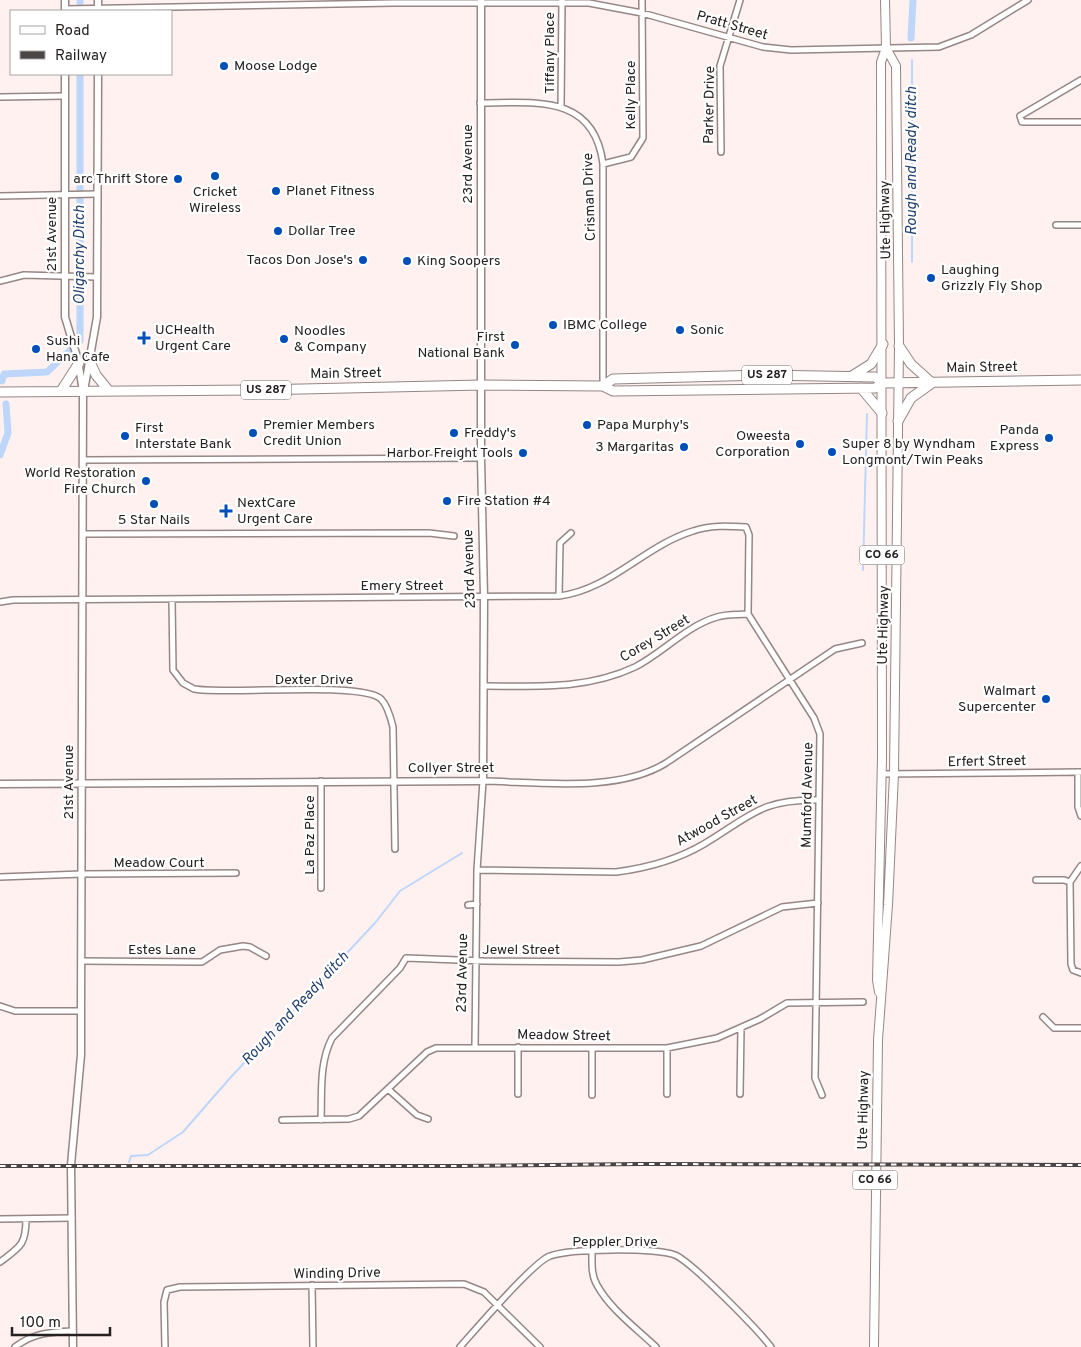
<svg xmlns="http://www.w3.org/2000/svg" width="1081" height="1347" viewBox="0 0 1081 1347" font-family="Overpass,sans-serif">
<rect width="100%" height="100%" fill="#fef1ef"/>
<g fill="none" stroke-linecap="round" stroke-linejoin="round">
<path stroke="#bed6fa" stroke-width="2" d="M912 262V60
M863 570 867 414
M129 1162 131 1156 148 1155 183 1132 230 1078 375 923 400 891 462 853"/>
<path stroke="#bed6fa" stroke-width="7" d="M80 0V2
M911 38 913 0
M2 381 4 374 47 372 80 341V74
M0 455 8 433 6 404"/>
<g stroke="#948785" stroke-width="8">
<path id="minor" d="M65 9 393 3H589L642 13 763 47 791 50 939 47 971 35 1028 0
M1081 80 1020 116 1022 122H1081
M0 97 65 96
M480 103C534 103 594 93 603 164V385
M561 107 562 0
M721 152 720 66 740 0
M603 164 631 157 643 138 642 0
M0 196 97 194
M1056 225H1081
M0 281 24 275 97 277
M83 460 481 458
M83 534 429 533 454 536
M559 596 560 543 571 533
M172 599 173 670 183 683 194 689C229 695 362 681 381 699 388 706 391 719 393 727L395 849
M0 602 13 600 559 596C610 590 644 546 693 531 710 525 728 526 746 527L749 535 748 614 814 718 820 734 815 1078 822 1095
M484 686C536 686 586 690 635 667 663 653 686 626 717 617 727 614 738 615 748 614
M1078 772V807L1081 816
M882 774 1081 772
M1081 866 1070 882 1071 964 1073 970 1081 973
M477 870 616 872C647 868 677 860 704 844 751 816 760 799 819 800
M0 877 82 874 236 873
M1036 880H1064L1070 882
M321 888V781
M468 905 477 904
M81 961 202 962 220 950 243 946 250 947 266 956
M0 1006 15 1011H81
M1043 1017 1054 1028H1081
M475 1047 477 870 483 781C538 782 618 793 666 763L835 649 862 643
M592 1048V1095
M667 1048V1094
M388 1089 417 1115 428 1119
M518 1094V1047
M740 1094 741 1028
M282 1120 349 1119 359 1116 427 1052 436 1048H667L717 1038 760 1019 787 1003 863 1002
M321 1120C322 1092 319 1063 332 1038L400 968 406 958 484 961 619 962 642 960 701 946 782 907 818 903
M0 1219 72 1218
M592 1251C592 1263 591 1275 597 1285 610 1309 636 1328 656 1347
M0 1262C20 1247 26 1245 26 1219
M312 1285 313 1347
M15 1347C33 1333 50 1332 73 1331
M165 1347 164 1302 167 1290 180 1287 464 1284 484 1292 540 1347
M460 1347C475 1330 534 1261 550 1256 571 1248 654 1248 675 1255 692 1262 758 1330 771 1347"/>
</g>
<g stroke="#948785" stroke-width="9">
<path id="tertiary" d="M65 11V0
M98 11V0
M65 74V317L78 360 83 392 81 1011V1055L71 1165 73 1347
M84 391 97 317 98 74
M0 784 483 781 484 597 481 458V0"/>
</g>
<g stroke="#948785" stroke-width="10">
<path id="primary" d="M879 992 877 980 882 758 881 62 886 48 885 0
M874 1347 878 1040 888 905 894 774 899 346 896 66 886 48"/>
</g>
<g stroke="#948785" stroke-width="11">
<path id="trunk" d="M899 346 911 364 932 383
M90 362 96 375 109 391
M852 376 871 364 883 344
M603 386 613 379 765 375 875 377 883 383
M861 388 882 413
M61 391 79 363
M0 392 257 390 481 385 603 386 613 391 875 388 883 383 1081 380
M898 421 911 398 932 383"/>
</g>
<use href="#minor" stroke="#fff" stroke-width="5"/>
<use href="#tertiary" stroke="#fff" stroke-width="6"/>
<use href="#primary" stroke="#fff" stroke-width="8"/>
<use href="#trunk" stroke="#fff" stroke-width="9"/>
<g stroke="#4c4545" stroke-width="4">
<path id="rail" d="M0 1166H457L640 1164 1081 1165"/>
</g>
<use href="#rail" stroke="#fff" stroke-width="2" stroke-dasharray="5.5" stroke-linecap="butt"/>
</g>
<g fill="#004eb8" stroke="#fff" stroke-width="2">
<circle cx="224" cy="66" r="5"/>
<circle cx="215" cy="176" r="5"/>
<circle cx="178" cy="179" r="5"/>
<circle cx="276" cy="191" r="5"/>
<circle cx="278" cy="231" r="5"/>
<circle cx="363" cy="260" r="5"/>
<circle cx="407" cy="261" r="5"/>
<circle cx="931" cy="278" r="5"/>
<circle cx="553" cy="325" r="5"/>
<circle cx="680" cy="330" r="5"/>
<path d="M141.5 330.5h5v5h5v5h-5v5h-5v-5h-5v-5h5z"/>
<circle cx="284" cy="339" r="5"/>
<circle cx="515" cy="345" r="5"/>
<circle cx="36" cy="349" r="5"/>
<circle cx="587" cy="425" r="5"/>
<circle cx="253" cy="433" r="5"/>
<circle cx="454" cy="433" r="5"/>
<circle cx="125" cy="436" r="5"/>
<circle cx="1049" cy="438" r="5"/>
<circle cx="800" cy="444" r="5"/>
<circle cx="684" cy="447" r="5"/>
<circle cx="832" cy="452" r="5"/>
<circle cx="523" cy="453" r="5"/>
<circle cx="146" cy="481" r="5"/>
<circle cx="447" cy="501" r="5"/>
<circle cx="154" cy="504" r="5"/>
<path d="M223.5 503.5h5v5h5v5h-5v5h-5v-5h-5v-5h5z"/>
<circle cx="1046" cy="699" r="5"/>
</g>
<g text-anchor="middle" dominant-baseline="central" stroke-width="4.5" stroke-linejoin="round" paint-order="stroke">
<g fill="#fff" stroke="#676464" stroke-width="1">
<rect x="742" y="365.5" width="50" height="19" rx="4"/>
<rect x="241" y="380.5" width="50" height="19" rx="4"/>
<rect x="859.5" y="545.5" width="45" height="19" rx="4"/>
<rect x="852.5" y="1170.5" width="45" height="19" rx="4"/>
</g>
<g font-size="12" font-weight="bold" fill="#262121">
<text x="767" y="375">US 287</text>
<text x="266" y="390">US 287</text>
<text x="882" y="555">CO 66</text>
<text x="875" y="1180">CO 66</text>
</g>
<g font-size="14" fill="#262121" stroke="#fff">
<text transform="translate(732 26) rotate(16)">Pratt Street</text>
<text transform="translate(550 53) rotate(-90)">Tiffany Place</text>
<text transform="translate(631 95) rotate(-90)">Kelly Place</text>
<text transform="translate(710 105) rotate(-89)">Parker Drive</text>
<text transform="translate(468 164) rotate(-90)">23rd Avenue</text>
<text transform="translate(590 197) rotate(-92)">Crisman Drive</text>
<text transform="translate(886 220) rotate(-91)">Ute Highway</text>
<text transform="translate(52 234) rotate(-90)">21st Avenue</text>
<text transform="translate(982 368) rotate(-1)">Main Street</text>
<text transform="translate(346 374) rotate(-1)">Main Street</text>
<text transform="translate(470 569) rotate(-92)">23rd Avenue</text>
<text x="402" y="586">Emery Street</text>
<text transform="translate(884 625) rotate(-89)">Ute Highway</text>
<text transform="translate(655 639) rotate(-31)">Corey Street</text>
<text x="314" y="680">Dexter Drive</text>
<text transform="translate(987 762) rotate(-1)">Erfert Street</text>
<text x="451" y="768">Collyer Street</text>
<text transform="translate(69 782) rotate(-90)">21st Avenue</text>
<text transform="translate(808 795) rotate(-89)">Mumford Avenue</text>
<text transform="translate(717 821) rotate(-29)">Atwood Street</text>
<text transform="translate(310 835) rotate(-90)">La Paz Place</text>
<text x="159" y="863">Meadow Court</text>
<text x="162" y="950">Estes Lane</text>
<text x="521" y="950">Jewel Street</text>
<text transform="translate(463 973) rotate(-89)">23rd Avenue</text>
<text transform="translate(564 1036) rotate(1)">Meadow Street</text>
<text transform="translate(864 1110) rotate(-89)">Ute Highway</text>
<text x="615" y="1242">Peppler Drive</text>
<text transform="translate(337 1274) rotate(-1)">Winding Drive</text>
</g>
<g font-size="14" fill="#262121" stroke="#fff" text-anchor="start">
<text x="234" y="66">Moose Lodge</text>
<text x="168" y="179" text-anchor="end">arc Thrift Store</text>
<text x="286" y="191">Planet Fitness</text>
<text x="215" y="192" text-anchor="middle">Cricket<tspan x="215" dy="16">Wireless</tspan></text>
<text x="288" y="231">Dollar Tree</text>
<text x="353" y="260" text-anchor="end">Tacos Don Jose's</text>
<text x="417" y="261">King Soopers</text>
<text x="941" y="270">Laughing<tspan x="941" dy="16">Grizzly Fly Shop</tspan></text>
<text x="563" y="325">IBMC College</text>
<text x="155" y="330">UCHealth<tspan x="155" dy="16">Urgent Care</tspan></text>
<text x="690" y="330">Sonic</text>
<text x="294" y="331">Noodles<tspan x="294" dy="16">&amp; Company</tspan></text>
<text x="505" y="337" text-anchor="end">First<tspan x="505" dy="16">National Bank</tspan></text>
<text x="46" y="341">Sushi<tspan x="46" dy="16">Hana Cafe</tspan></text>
<text x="263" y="425">Premier Members<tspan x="263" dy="16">Credit Union</tspan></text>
<text x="597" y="425">Papa Murphy's</text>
<text x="135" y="428">First<tspan x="135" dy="16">Interstate Bank</tspan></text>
<text x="1039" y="430" text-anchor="end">Panda<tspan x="1039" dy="16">Express</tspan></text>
<text x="464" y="433">Freddy's</text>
<text x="790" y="436" text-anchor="end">Oweesta<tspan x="790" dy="16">Corporation</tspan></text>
<text x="842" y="444">Super 8 by Wyndham<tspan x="842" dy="16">Longmont/Twin Peaks</tspan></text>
<text x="674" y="447" text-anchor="end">3 Margaritas</text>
<text x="513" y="453" text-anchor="end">Harbor Freight Tools</text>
<text x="136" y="473" text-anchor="end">World Restoration<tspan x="136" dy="16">Fire Church</tspan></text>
<text x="457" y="501">Fire Station #4</text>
<text x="237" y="503">NextCare<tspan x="237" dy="16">Urgent Care</tspan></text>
<text x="154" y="520" text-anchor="middle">5 Star Nails</text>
<text x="1036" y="691" text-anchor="end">Walmart<tspan x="1036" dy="16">Supercenter</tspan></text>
</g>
<g font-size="15" font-style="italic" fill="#223f6e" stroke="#fff">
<text transform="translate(912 161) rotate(-90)">Rough and Ready ditch</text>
<text transform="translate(80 255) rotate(-90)">Oligarchy Ditch</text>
<text transform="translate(296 1009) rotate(-47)">Rough and Ready ditch</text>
</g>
</g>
<rect x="10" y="10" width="162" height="65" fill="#ffffff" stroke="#a8a6a6"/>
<rect x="20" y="26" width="25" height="8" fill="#ffffff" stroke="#a8a6a6"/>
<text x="55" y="35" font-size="15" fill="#262121">Road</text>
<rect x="20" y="51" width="25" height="8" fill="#4c4545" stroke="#a8a6a6"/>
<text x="55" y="60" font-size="15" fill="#262121">Railway</text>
<path d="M12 1327v8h98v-8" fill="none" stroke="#262121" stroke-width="2.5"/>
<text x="20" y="1327" font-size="15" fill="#262121" stroke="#ffffff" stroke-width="4" paint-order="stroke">100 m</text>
</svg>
